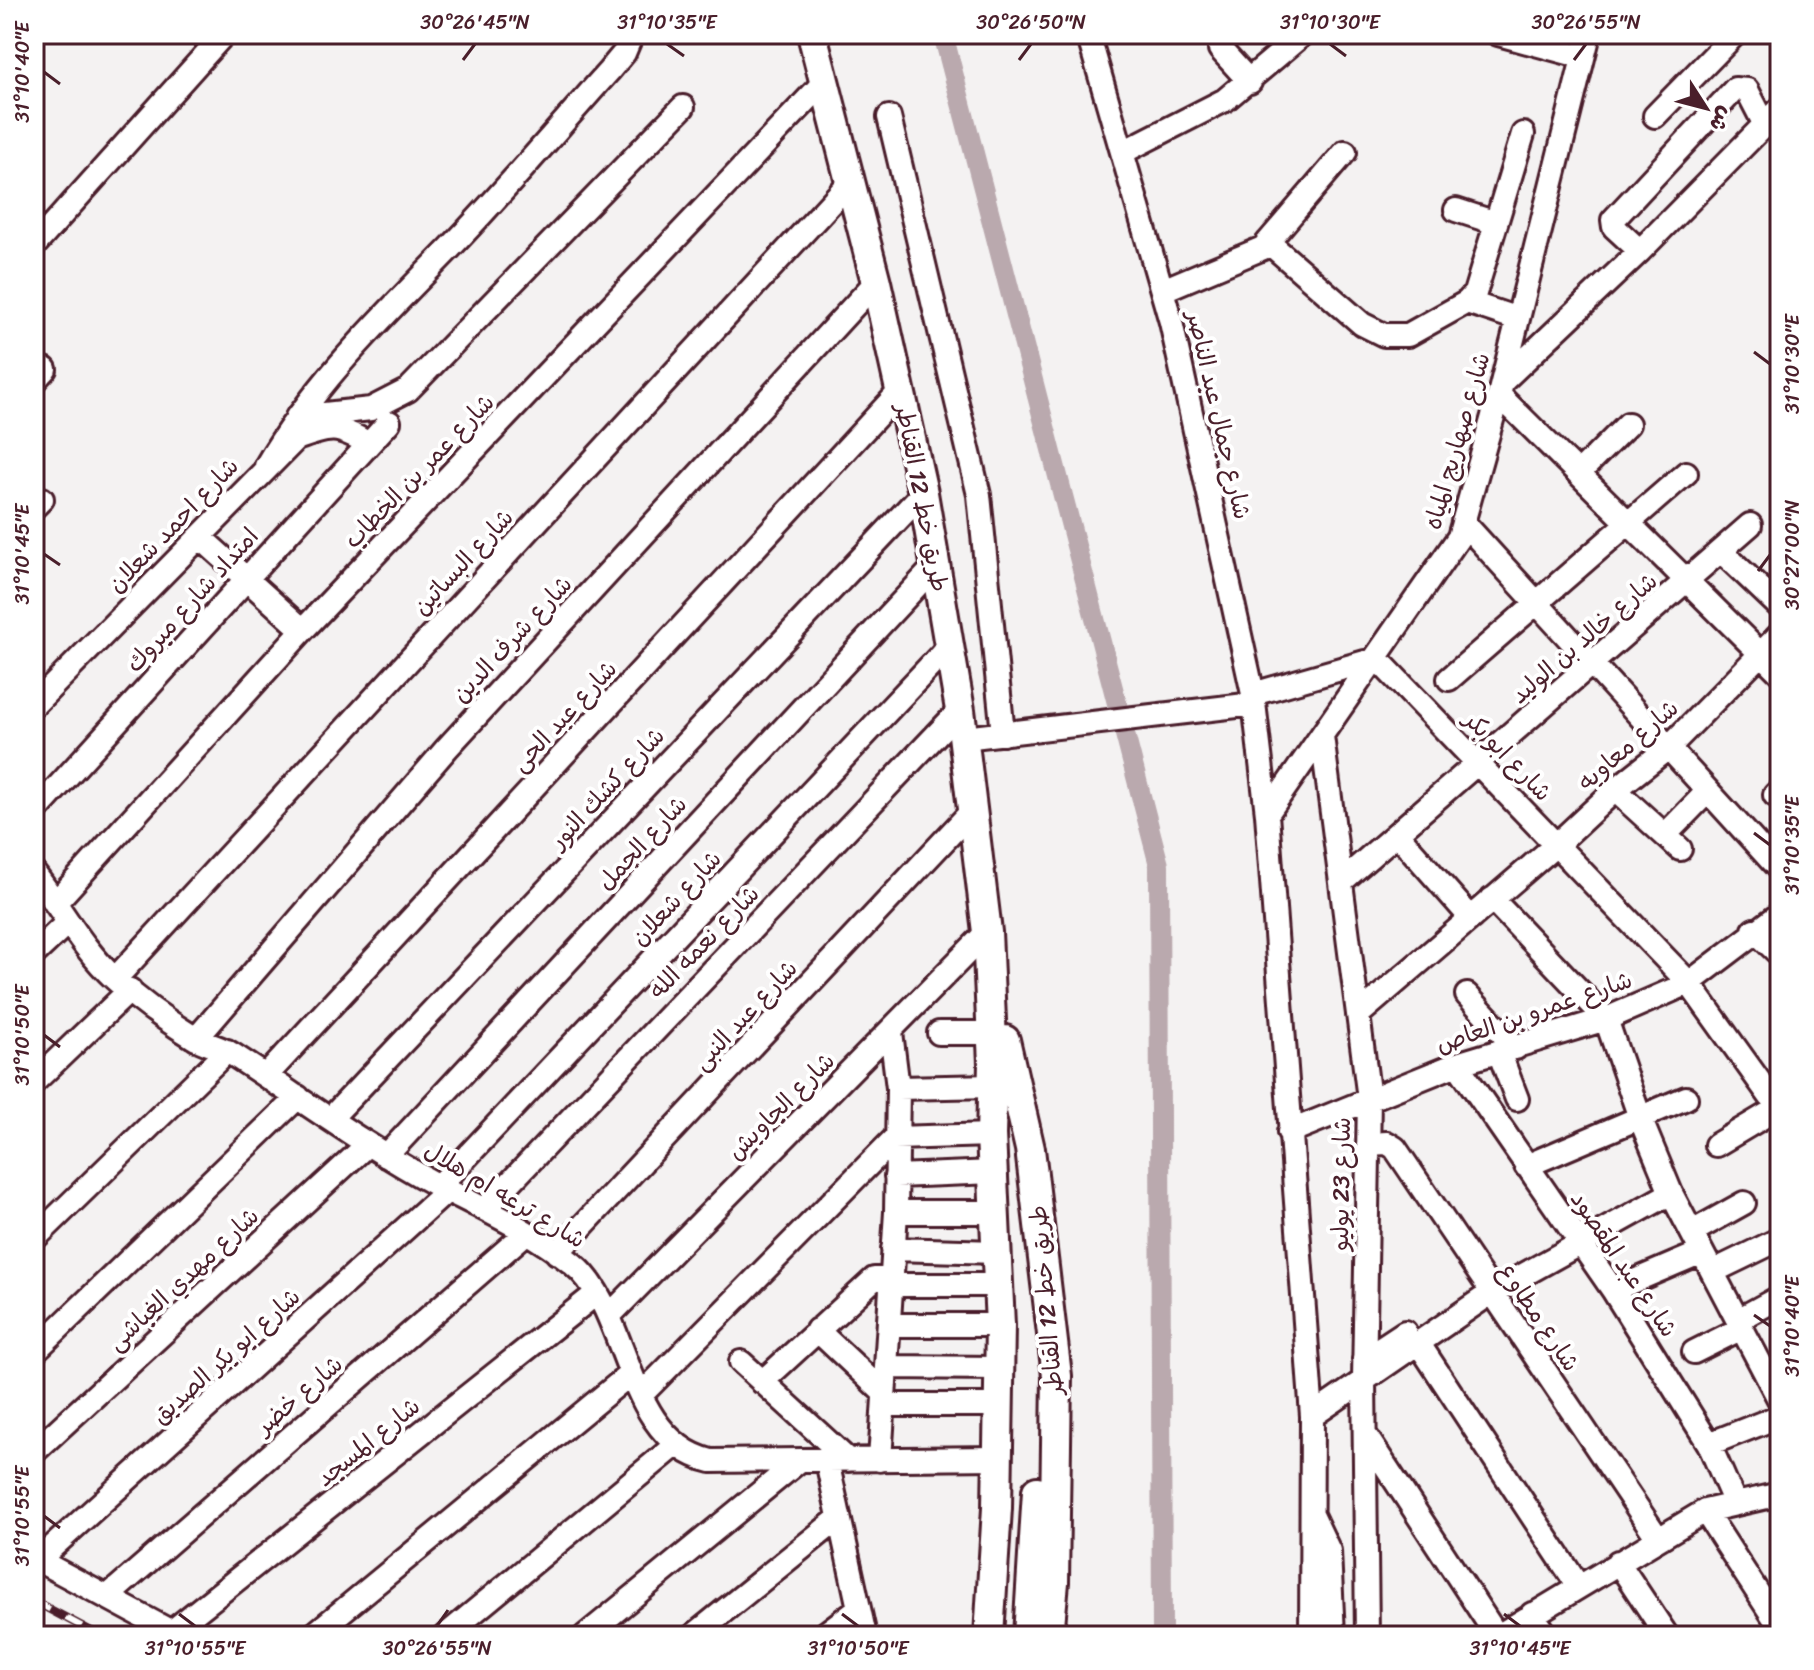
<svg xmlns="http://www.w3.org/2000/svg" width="1814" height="1670" viewBox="0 0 1814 1670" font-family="Sriracha,'Playpen Sans Arabic',sans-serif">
<rect width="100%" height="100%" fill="#f4f2f2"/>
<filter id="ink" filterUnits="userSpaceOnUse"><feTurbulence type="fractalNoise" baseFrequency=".0125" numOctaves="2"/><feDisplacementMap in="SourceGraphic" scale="16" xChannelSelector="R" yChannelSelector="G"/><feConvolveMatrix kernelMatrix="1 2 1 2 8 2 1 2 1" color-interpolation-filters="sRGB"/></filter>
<g filter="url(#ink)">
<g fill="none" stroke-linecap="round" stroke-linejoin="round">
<path stroke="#baa9ae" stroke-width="20" d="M943 34 1159 865 1162 1636"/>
<g stroke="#4a1f2b" stroke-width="28">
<path id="minor" d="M1088 34 1171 322 1253 694 1267 814 1312 1416 1311 1636
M1498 34 1583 57
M1220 49 1250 82
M1655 116 1735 34
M889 117 979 495 1003 734
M1123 152 1225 100 1303 34
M1456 210 1496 223
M1268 242 1362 324 1384 335H1408L1467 302 1475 293 1523 134
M34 246 224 34
M1640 251 1614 227 1613 220 1735 89 1747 90 1765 125
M1163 290 1263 248 1345 152
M1467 302 1518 319
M34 381 45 369
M1503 381 1640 251 1780 109
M1499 395 1780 673
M297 417 371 409 408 390 683 107
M266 466C315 382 383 317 450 248 505 191 556 130 609 71L624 53 632 34
M1579 473 1628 424
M34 507 42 499
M1463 522 1780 870
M200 537 303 630
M1722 552 1780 607
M1449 679 1686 473
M1253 694 1365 662 1376 661 1385 667 1689 983 1780 1110
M34 705 296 439C331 426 337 425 369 444
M1322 736 1369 1099 1364 1380 1367 1636
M964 738 1254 704
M1615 790 1680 849
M1775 795 1780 790
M34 813 389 422
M1267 814 1459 537 1499 395 1589 34
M1398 835 1471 918
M1665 835 1708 791
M34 873C61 908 82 949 115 979 138 1000 167 1021 193 1037 205 1044 220 1047 232 1054 300 1098 365 1146 437 1185 483 1209 532 1231 573 1264 630 1309 623 1440 711 1461L998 1458
M1341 882 1750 525
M1492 899 1606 1019 1640 1118 1671 1193 1780 1401
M55 903 303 630 826 80
M1754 930 1780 955
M34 954 68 922
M115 979 850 182
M1467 995 1516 1048
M1358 1015 1557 844 1615 790 1668 748 1780 634
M939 1033H993
M196 1039 447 748 876 282
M1499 1052 1517 1099
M1457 1064 1613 1290 1709 1444 1734 1501
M266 1076 901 390
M34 1082 130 990
M898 1088 994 1086
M330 1119 923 493
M1289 1132 1457 1064 1606 1019 1689 983 1780 914
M1368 1144 1387 1143 1395 1148 1657 1537
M1716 1145 1778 1108
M386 1156 936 565
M1526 1166 1686 1098
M896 1176 994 1172
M439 1186 950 645
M485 1209 960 710
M896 1212H996
M1692 1232 1744 1203
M34 1239 227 1051
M893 1249 997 1252
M557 1253 971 812
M1714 1271 1780 1239
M891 1285H999
M1613 1290 1702 1252
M609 1316 987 932
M1738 1320 1780 1297
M889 1325H1000
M817 1330 884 1393
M1419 1344 1579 1587
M34 1352 298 1097
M1694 1352 1742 1328
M1364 1359 1405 1332
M741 1362 848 1460
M886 1367 999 1368
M762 1382 874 1279H892
M641 1395 895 1138 991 1135
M884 1405H998
M1312 1416 1491 1293 1671 1193
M1366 1436 1497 1636
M1709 1444 1780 1416
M34 1452 368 1144
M880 1460 896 1212 898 1088 891 1032
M827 1461 865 1636
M1705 1511 1780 1627
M1313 1517 1329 1551 1333 1636
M34 1558 179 1636
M38 1560 448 1190
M1618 1562 1667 1636
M107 1597 526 1233
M1532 1614 1547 1636
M171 1632 597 1293
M312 1636 629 1375
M445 1636 677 1444
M585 1636 799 1461
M693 1636 839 1518
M822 1636 859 1608
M1498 1636 1705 1511 1780 1494"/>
</g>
<g stroke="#4a1f2b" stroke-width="34">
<path id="major" d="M812 34 876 282 923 493 960 710 987 932 993 1064 991 1135 1000 1325 997 1508 989 1636
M1005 1040 1030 1149 1057 1376 1054 1582 1049 1636
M1028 1636 1037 1491"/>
</g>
<use href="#minor" stroke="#fff" stroke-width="22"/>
<use href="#major" stroke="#fff" stroke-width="28"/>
<g stroke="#4a1f2b" stroke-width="9">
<path id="rail" d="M34 1601 100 1636"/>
</g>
<use href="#rail" stroke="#fff" stroke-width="6" stroke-dasharray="18" stroke-linecap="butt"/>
</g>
</g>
<path fill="none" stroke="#4a1f2b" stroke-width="3" d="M667 44 684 56M1330 44 1346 56M463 60 475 44M1019 60 1031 44M1574 60 1586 44M44 72 60 84M1754 352 1770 364M44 554 60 565M1758 571 1770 555M1754 833 1770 845M44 1035 60 1047M1754 1315 1770 1326M44 1516 60 1528M179 1614 195 1626M842 1614 858 1626M1504 1614 1520 1626M437 1626 448 1610"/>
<g text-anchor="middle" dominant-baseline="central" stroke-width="8" stroke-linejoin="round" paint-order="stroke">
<g font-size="24" fill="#4a1f2b" stroke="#fff">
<text transform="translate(1219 415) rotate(77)">شارع جمال عبد الناصر</text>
<text transform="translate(1457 441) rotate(-74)">شارع صهاريج المياه</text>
<text transform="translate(419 471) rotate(-46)">شارع عمر بن الخطاب</text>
<text transform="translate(922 498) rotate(79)">طريق خط 12 القناطر</text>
<text transform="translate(173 525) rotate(-46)">شارع احمد شعلان</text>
<text transform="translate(463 562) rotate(-47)">شارع البساتين</text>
<text transform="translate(192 600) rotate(-48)">امتداد شارع مبروك</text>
<text transform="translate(1584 638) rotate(-41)">شارع خالد بن الوليد</text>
<text transform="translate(512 639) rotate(-47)">شارع شرف الدين</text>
<text transform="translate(564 716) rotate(-47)">شارع عبد الحى</text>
<text transform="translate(1628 745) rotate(-41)">شارع معاويه</text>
<text transform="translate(1508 756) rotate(46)">شارع ابو بكر</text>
<text transform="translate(607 788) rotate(-47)">شارع كشك النور</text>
<text transform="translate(642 843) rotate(-47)">شارع الجمل</text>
<text transform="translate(676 898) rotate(-47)">شارع شعلان</text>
<text transform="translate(704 942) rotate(-46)">شارع نعمه الله</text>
<text transform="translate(1534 1012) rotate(-19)">شارع عمرو بن العاص</text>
<text transform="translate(745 1015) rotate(-47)">شارع عبد النبى</text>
<text transform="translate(781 1106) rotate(-45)">شارع الجاويش</text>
<text transform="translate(1341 1184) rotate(-89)">شارع 23 يوليو</text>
<text transform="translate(505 1195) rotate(31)">شارع ترعه ام هلال</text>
<text transform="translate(1624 1264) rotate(56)">شارع عبد المقصود</text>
<text transform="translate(183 1279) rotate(-43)">شارع مهدي الغباشى</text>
<text transform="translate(1046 1300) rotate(-95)">طريق خط 12 القناطر</text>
<text transform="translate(1539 1317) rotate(56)">شارع مطاوع</text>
<text transform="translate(226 1356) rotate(-42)">شارع ابو بكر الصديق</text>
<text transform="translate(299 1395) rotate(-41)">شارع خضر</text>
<text transform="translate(368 1442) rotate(-39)">شارع المسجد</text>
</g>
</g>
<rect width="1814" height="1670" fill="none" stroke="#fff" stroke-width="88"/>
<g transform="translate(1706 108) rotate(126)" stroke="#ffffff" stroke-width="6" paint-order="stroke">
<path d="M0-6L14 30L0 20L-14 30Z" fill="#4a1f2b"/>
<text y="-12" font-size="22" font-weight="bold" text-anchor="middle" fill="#4a1f2b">ش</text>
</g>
<rect x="44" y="44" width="1726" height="1582" fill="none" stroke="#4a1f2b" stroke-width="3"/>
<g font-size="20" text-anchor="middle" fill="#4a1f2b">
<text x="475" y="29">30°26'45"N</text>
<text x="667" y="29">31°10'35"E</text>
<text x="1031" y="29">30°26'50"N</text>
<text x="1330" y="29">31°10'30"E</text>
<text x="1586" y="29">30°26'55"N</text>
<text transform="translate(22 72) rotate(-90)" y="7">31°10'40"E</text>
<text transform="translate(1792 364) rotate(-90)" y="7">31°10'30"E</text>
<text transform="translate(22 554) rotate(-90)" y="7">31°10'45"E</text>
<text transform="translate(1792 555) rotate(-90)" y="7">30°27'00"N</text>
<text transform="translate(1792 845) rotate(-90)" y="7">31°10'35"E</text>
<text transform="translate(22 1035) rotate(-90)" y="7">31°10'50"E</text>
<text transform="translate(1792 1326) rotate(-90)" y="7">31°10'40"E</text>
<text transform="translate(22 1516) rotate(-90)" y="7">31°10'55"E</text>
<text x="195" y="1655">31°10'55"E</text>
<text x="437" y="1655">30°26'55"N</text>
<text x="858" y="1655">31°10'50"E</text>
<text x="1520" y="1655">31°10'45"E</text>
</g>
</svg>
